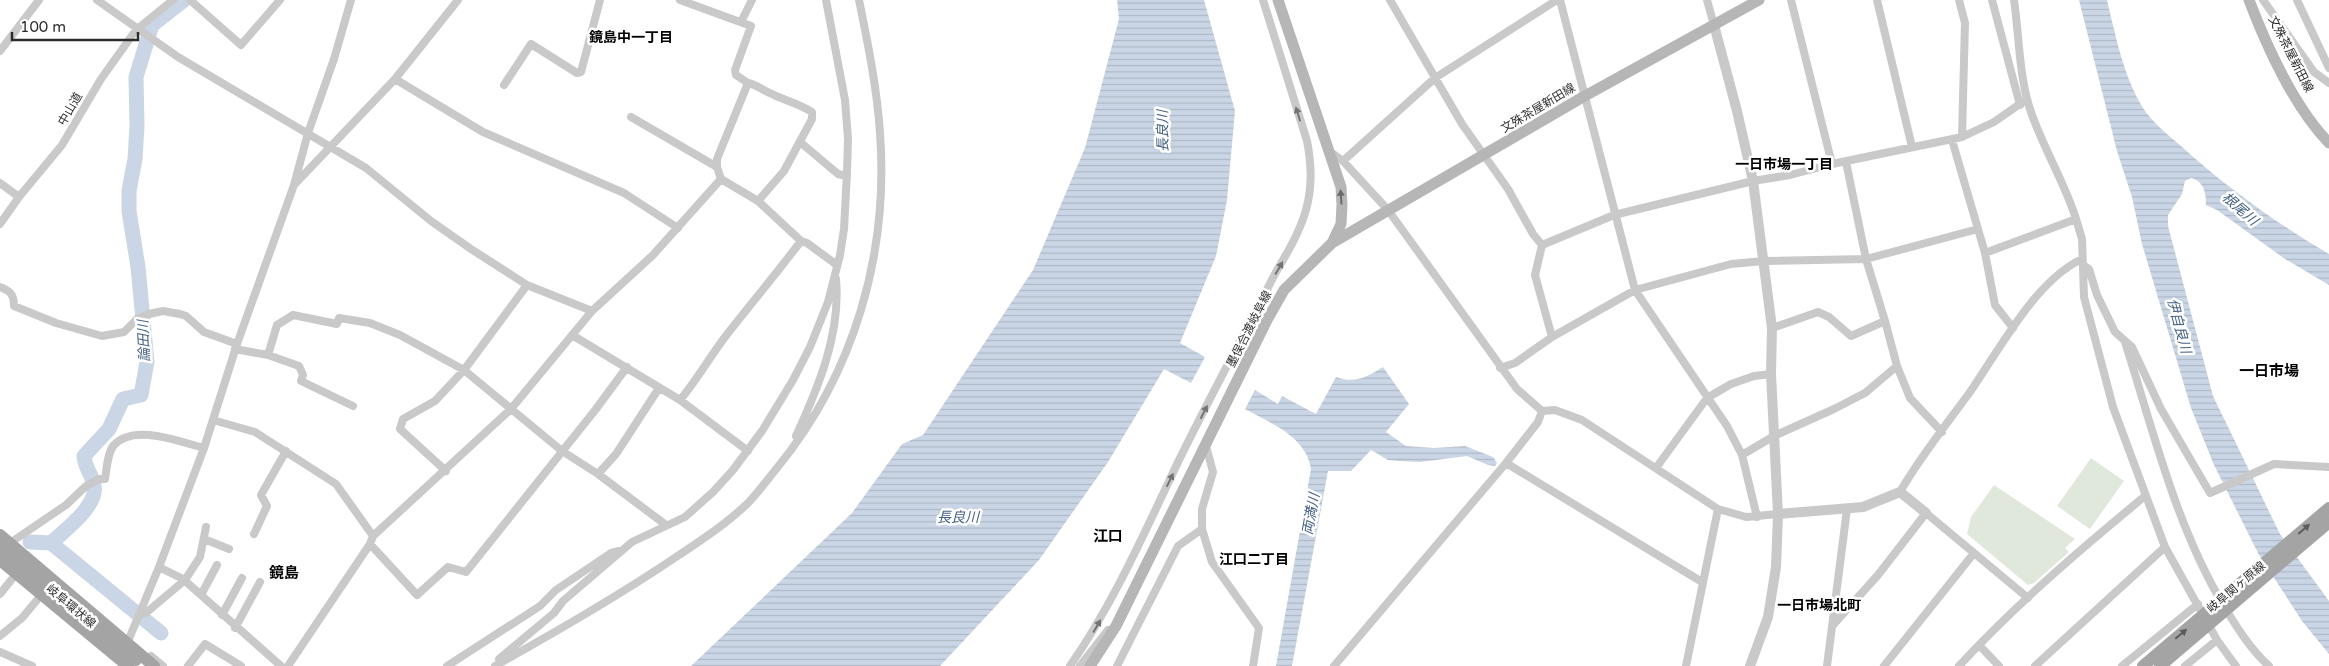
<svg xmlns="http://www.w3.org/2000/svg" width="2329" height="666" viewBox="0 0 2329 666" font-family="'Varela Round','Noto Sans JP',sans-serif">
<defs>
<pattern id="water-rules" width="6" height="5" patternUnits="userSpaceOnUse" patternTransform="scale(1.25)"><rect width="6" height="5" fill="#cad6e6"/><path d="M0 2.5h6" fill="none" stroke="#aeb8c5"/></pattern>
</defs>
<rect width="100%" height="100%" fill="#fff"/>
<path fill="#e0e8dc" d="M2091 458 2124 481 2090 529 2057 506Z
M1994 485 2075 539 2065 548 2069 552 2034 583 2028 585 1967 534 1971 517Z"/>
<path fill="url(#water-rules)" d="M1117 0H1204L1235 111 1227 200 1216 256 1180 343 1205 357 1191 383 1164 369 1108 462 1039 560 940 666H691L852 513 902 444 923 435 1033 270 1085 148 1119 19Z
M2079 0H2107C2116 37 2123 75 2143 108 2152 122 2168 135 2181 146 2226 187 2276 223 2329 254V285L2285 259 2217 210 2206 205C2206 193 2204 181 2191 178L2185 181 2182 194 2168 215V226L2213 396 2280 534 2329 601V654L2302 621 2258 553 2214 465 2191 408 2142 244 2132 197 2117 151Z
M1383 367 1409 404 1386 432 1406 446 1434 448 1465 446 1493 457 1497 463 1495 466 1488 465 1467 456 1420 462 1399 461 1388 460 1371 450 1351 471H1328L1292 666H1276L1311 469C1306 436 1270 423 1245 409L1255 390 1278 404 1282 396 1316 414 1336 377C1355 384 1367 377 1383 367Z"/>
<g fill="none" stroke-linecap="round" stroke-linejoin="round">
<path stroke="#cad6e6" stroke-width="15" d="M30 542 51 543
M51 543C64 531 99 505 94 485 92 474 85 469 84 456L109 429 123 399 141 395 147 362 138 267 129 211V191L135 159 137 126 136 77 152 25 184 0
M51 543 161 633"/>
<path stroke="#c9c9c9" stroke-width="8" d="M97 0 178 57 366 168 431 221 471 249 527 285 592 311
M190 0 241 45 280 0
M680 0 751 26 735 70 736 75 748 83 717 159V167L721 179 758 201 801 241 807 243 837 265
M1390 0 1462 124 1508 189 1533 234 1542 245
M1560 0 1635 290 1727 426 1742 455
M1707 0 1714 25
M1791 0 1832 164
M1877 0 1912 147
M1959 0 1965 23 1962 137
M1992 0 2020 105
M2263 0 2314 72 2329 83
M2297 0 2329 68
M741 22 752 0
M0 51 39 0
M395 79 483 132 624 193 678 228
M748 83C758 85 765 92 774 95 787 101 800 104 812 112V119L784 171 758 201
M504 85 531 44 577 73 581 72 600 0
M631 117 717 167
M1952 140 1985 253 1995 305 2013 328
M800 142 838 174 847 176
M1329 151 1343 161 1435 78 1557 0
M1343 161 1388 210 1517 389 1542 411 1555 410 1582 420 1718 509 1686 666
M1846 162 1866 259 1885 321
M0 183 19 197
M294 185 395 79 458 0
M2076 219 2082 239 2084 297 2113 407 2165 547 2217 640 2236 666
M0 224 19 197 62 145 101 79 136 30 173 0
M1542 245 1614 215 1753 181 1790 175 1832 164 1962 137 1994 122 2027 99
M1542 245 1535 275 1552 337
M1985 253 2076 219C2064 180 2041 145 2029 106 2019 73 2019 34 2014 0
M2083 265 2089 269 2097 295 2115 332 2132 347 2161 409 2210 493 2274 464 2329 467
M0 287C10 291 14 294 14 306L56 323 102 336 124 332 137 319 149 314 163 311 180 314 186 316 204 332 237 344
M1772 328 1818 312 1829 317 1851 336 1885 321 1897 366 1910 398 1942 432
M572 335 680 400 748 451
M2125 342C2154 433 2176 527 2225 608 2238 629 2251 650 2269 666
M235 349 268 355 277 325 293 315 337 324 339 318 370 323 400 335 464 370 562 451 598 474 666 525
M268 355 299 366 303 375 301 381 353 406
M1500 368 1515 363 1552 337 1635 290 1731 264 1764 261 1866 259 1978 229
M680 400C697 380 709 358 725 337 750 305 776 274 801 241
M213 420 255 432 336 484 373 536
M796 436C818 388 841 334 836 279
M1506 463 1702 582
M1656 468 1707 398 1731 384 1754 376 1771 374
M446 471 400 429 403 419 435 401 464 370 527 285
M598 474 616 454 659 388
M1900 492C1920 457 1946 425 1970 392 2000 349 2035 281 2082 259
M1718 509 1746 517 1778 514
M1757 517 1742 455 1774 436 1834 409 1865 393 1897 366
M1202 529V509L1213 472 1206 446
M254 534 267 506 261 495 286 451
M204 539 229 549
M10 543 66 505 86 486 99 479H105C107 469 107 453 114 445 134 423 180 442 204 448
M370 544 417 595 448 567 466 572 596 409 627 367
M159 567 183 579 281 666
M0 594 12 579
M201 595 217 565
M140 613 142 614 147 612 185 580 200 557 206 527
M222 615 242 578
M1833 623V625L1878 575 1926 513 2028 598
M235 628 260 582
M0 636 22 618 37 600
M1979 645 1999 666
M126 646 159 567 204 448 237 344 294 185 308 133 334 59 351 0
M0 652 32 666
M151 656 163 666
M499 659 554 613 563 601 632 542 685 517 713 492 733 470 762 431 793 380 810 347 828 302 840 255 844 229 847 172 848 139 845 100 826 0
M188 666 205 644 241 666
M288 666 370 544 373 536 511 409 592 311 653 255 721 179
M447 666 540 606 556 590 611 553 619 551
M495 666C557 631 620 595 679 555 703 539 726 524 747 504 758 493 767 480 777 468 854 374 889 254 880 133 877 88 868 44 859 0
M1070 666C1115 601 1146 529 1180 458 1211 395 1244 334 1276 272 1304 225 1318 196 1307 141L1263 0
M1080 666 1108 630
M1117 666 1178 546 1202 529 1212 562 1259 628 1253 666
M1334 666 1506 463 1538 422 1542 411
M1827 666 1847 509
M1884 666 1974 553
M1959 666C2016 604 2081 549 2145 496
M2035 666 2165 547
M2122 666 2198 604
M2185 666 2217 640"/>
<path stroke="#c9c9c9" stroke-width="10" d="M1714 25 1737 111 1753 181 1772 328 1771 374 1778 514 1776 567 1768 617 1750 666
M1778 514 1863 507 1900 492 1926 513"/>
<path stroke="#b6b6b6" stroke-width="11" d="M2249 0C2267 47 2294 107 2329 143
M1332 243 1583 97 1759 0
M1090 666 1116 626 1267 320 1284 290 1332 243 1341 224 1342 205 1341 187 1278 0"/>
<path stroke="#a4a4a4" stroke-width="12" d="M0 535 154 666
M0 547 136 660
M0 560 128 666
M2143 666 2329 508
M2160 666 2329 522"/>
</g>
<defs><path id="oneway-solid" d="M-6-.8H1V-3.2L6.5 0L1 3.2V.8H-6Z" transform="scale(1.25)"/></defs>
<g fill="#737373">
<use href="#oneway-solid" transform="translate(1298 114) rotate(-107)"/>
<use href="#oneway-solid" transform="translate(1279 268) rotate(-60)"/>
<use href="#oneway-solid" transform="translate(1204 412) rotate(-63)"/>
<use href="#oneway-solid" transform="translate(1170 480) rotate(-64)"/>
<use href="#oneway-solid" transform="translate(1097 626) rotate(-60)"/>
</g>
<use fill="#6a6a6a" href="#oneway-solid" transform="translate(1341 197) rotate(-94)"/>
<g fill="#5c5c5c">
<use href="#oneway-solid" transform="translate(2304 529) rotate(-41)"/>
<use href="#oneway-solid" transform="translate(2181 634) rotate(-40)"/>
</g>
<g text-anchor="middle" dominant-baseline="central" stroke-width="5" stroke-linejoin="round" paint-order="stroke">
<g font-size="12" fill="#2c2c2c" stroke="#fff">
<text transform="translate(2291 54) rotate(63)">文殊茶屋新田線</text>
<text transform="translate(1538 108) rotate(-31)">文殊茶屋新田線</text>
<text transform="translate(70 109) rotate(-60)">中山道</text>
<text transform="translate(1249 329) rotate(-63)">墨俣合渡岐阜線</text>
<text transform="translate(2236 587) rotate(-40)">岐阜関ヶ原線</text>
<text transform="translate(71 606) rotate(40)">岐阜環状線</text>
</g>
<g font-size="14" font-weight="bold" fill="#000" stroke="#fff">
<text x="631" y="37">鏡島中一丁目</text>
<text x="1784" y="164">一日市場一丁目</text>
<text x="1254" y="559">江口二丁目</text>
<text x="1819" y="605">一日市場北町</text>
</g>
<g font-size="14" font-style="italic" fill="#456183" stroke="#fff">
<text transform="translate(1163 131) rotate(-91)">長良川</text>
<text transform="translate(2240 209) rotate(41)">根尾川</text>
<text transform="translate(2179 326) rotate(75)">伊自良川</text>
<text transform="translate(144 341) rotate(-93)">論田川</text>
<text transform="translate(1311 514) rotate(-80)">両満川</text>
<text x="958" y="517">長良川</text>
</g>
<g font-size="15" font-weight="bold" fill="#000" stroke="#fff">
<text x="2269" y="371">一日市場</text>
<text x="1108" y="536">江口</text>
<text x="284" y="573">鏡島</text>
</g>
</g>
<path d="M12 32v8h126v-8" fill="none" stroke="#2c2c2c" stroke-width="2.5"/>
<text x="20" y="32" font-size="15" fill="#2c2c2c" stroke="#ffffff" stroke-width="4" paint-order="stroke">100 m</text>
</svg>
